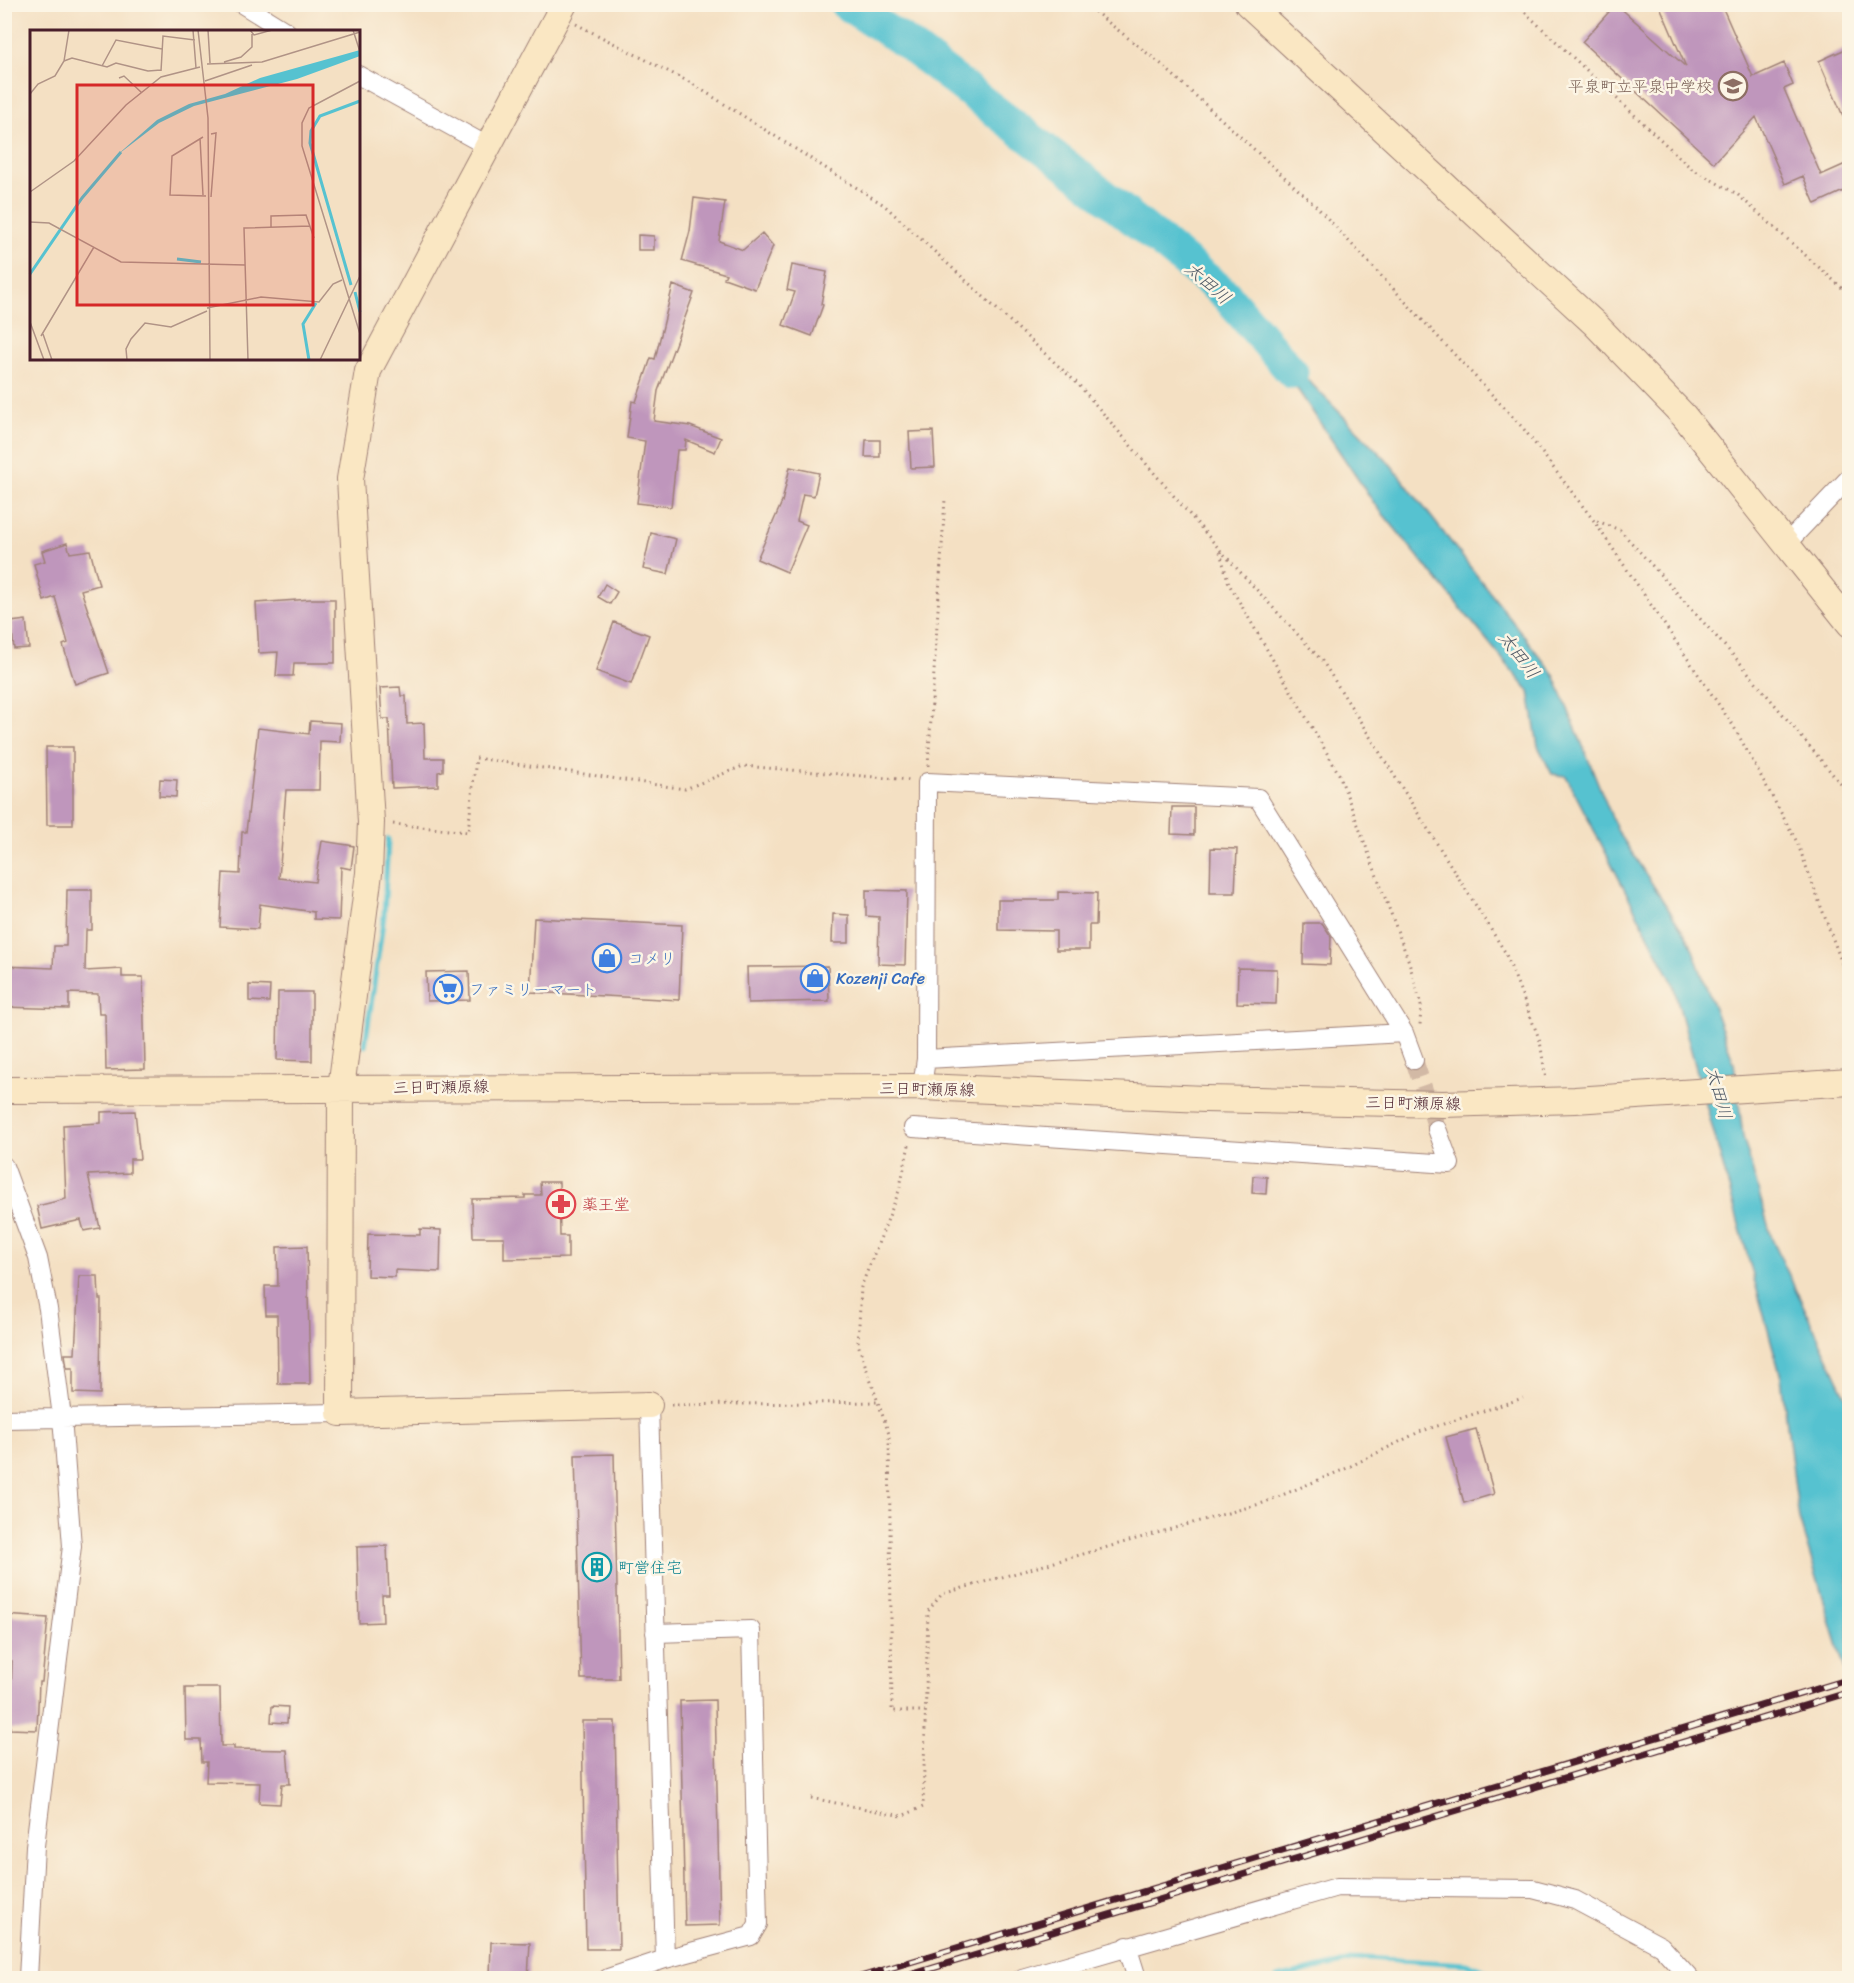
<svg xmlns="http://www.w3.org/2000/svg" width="1854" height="1983" viewBox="0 0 1854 1983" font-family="Sriracha,'Klee One',sans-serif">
<rect width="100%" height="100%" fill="#fcf5e5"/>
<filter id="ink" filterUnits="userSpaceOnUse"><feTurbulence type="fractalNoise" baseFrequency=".0167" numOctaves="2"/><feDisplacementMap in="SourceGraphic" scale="12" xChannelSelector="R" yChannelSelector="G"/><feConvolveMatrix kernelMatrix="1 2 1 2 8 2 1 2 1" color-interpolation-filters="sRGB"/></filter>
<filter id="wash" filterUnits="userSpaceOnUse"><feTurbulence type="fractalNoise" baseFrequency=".008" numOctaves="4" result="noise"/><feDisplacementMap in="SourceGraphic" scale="24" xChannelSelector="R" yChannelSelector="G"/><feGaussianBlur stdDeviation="1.35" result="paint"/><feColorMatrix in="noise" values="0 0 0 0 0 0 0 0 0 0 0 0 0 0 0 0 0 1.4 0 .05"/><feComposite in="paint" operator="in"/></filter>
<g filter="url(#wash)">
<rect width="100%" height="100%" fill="#f4e0c3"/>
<path fill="#56c2d0" stroke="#50707e" stroke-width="1.5" d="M1255 326 1391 465 1554 675 1617 830 1690 942 1734 1063 1743 1137 1772 1239 1849 1403V1682L1799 1519 1781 1377 1672 981 1566 776 1552 774 1538 746 1529 691 1374 503Z"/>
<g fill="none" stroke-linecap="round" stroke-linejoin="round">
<path stroke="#56c2d0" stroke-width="5" d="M365 1046 384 915 388 839
M1277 1978 1364 1958 1467 1964 1505 1978"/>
<path stroke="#56c2d0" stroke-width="33" d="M846 4 905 42 1081 177 1224 293 1292 372"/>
</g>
<g id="blocks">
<path fill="#bf96bc" d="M1616 4 1686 67 1659 4H1721L1753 77 1784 63 1793 85 1784 89 1821 175 1850 162V188L1815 204 1803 176 1785 184 1756 117 1714 163 1582 42Z
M1850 47V132L1819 61Z
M694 198 725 202 719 241 743 250 762 233 773 246 755 289 724 278 726 274 682 261 690 231Z
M638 235 654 236V250H638Z
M792 265 827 272 821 304 823 305 812 336 783 325 795 292 787 290Z
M673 285 694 293 658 391 654 421 690 426 721 438 715 452 686 440 685 450H677L671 507 637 503 645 441 627 438 632 401 636 402 651 358 655 359Z
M933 431 935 467 911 468 909 432Z
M866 440H880V457H865Z
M790 467 819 473 814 496 803 494 797 521 807 525 787 572 757 559 782 502Z
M651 533 676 539 668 574 643 569Z
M67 543 70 553 90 550 99 585 81 590 109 673 75 684 63 645 68 643 55 597 44 601 34 564 45 561 42 551Z
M605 584 617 592 610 604 598 597Z
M311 599H335V663H294L293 676H276L278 652 259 653 256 603Z
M26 620 29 648 14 649 11 622Z
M614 622 649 635 631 684 596 671Z
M400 687 401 696H406L407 724 424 723 425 758H443V771L438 772V786L392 788 389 719H382L380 688Z
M310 721 341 723 340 742 320 741 319 790H286L279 878 315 882 322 841 354 846 351 869 341 867 339 920 314 919V912L260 904 258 929 220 927 223 873 240 874 242 832H246L258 728 309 734Z
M46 747H73V825H47Z
M160 779 177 780 176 797 159 796Z
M1172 807H1194V835L1171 834Z
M1211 848 1237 849 1235 893H1210Z
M67 890H92V930H86L85 971 122 969V977H143L145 1069 106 1070 105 1014H99L98 994 69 993V1009L4 1007V966L53 968 54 946H66Z
M866 890 907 891 905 965 878 964 879 917 866 916Z
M1058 892 1097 893 1096 925H1089V950H1056V931L998 930V900H1058Z
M833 914 849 915V943H832Z
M534 918 682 925 679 1000 530 992Z
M1304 923H1322L1331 936 1330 965 1303 964Z
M828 966 829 1001 748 1003 747 967Z
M1238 968 1277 969 1276 1004 1237 1003Z
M469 971 470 1000 427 1001 426 972Z
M249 985 270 986 269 1002 249 1001Z
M278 992H312V1061L277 1060Z
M135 1111 140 1159H130V1173L88 1175 100 1228 84 1231 81 1220 42 1229 37 1206 66 1199 63 1125 101 1123V1112Z
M1253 1176 1267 1177 1266 1194 1252 1193Z
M540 1182H559L560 1236H568V1258L504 1259V1237H473L472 1199 525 1198V1195H541Z
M420 1229 441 1230 440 1272 395 1270V1277L367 1276 368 1234 420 1235Z
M307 1246 310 1384H278L277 1315H266L265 1286H278L277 1247Z
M79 1276H98L99 1299H101L100 1394 73 1393V1368H67L65 1354H75Z
M1476 1429 1494 1494 1464 1503 1446 1437Z
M614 1454 619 1679H581L575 1455Z
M387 1546 389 1595H382L383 1622 359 1623 357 1547Z
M4 1615 48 1618 42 1682H39L37 1730 10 1729 12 1661 4 1660Z
M185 1688H220L221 1746H234V1749L287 1750 290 1784H282L280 1804 259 1803 260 1783 206 1782 207 1762H202L201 1740H186Z
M715 1700 720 1925 685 1926 680 1701Z
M272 1706 288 1707 287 1723 271 1722Z
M582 1721H615L619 1949H586Z
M491 1942 530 1943 528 1978H490Z"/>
</g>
</g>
<g filter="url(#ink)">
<use href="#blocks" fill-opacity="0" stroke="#9f8077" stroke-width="1.5"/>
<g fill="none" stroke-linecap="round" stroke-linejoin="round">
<path stroke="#d2b9a5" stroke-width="18" stroke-dasharray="18 9" stroke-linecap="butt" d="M1414 1060 1437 1129"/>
<g stroke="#9f8077" stroke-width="20">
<path id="street" d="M242 4 287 32
M358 75 489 147
M1786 544 1850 477
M926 1059 1404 1033
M922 1087 926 1059 927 782 1258 798 1404 1033 1414 1060
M913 1128 1450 1164 1437 1129
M4 1166 38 1258 48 1309 62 1417 72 1546 35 1846 28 1978
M649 1405 665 1959
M4 1419 340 1413
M1127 1946 1137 1978
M608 1978 665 1959 751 1936 758 1924 751 1630 655 1633
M1022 1978 1337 1887 1533 1889 1575 1900 1661 1946 1690 1978"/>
</g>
<g stroke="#9f8077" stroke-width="28">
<path id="secondary" d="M564 4 368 371 350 479 371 822 369 873 341 1088 340 1413 649 1405
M1248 4 1595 324 1684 416 1850 624
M4 1090 922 1087 1205 1099 1443 1104 1575 1100 1850 1082"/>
</g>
<path stroke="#9f8077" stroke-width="3" stroke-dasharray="1.5 4.5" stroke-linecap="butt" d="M1085 4 1161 64 1316 206 1523 428 1594 521 1734 727 1797 842 1850 985
M1516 4 1692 169 1737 194 1850 295
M576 24 691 83 884 205 1078 384 1220 550 1323 662 1505 952 1540 1041 1546 1080
M1597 521 1620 530 1741 664 1850 795
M1220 552 1229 584 1339 774 1409 962 1421 1005 1420 1025
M928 766 945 499
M393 824 468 832 476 758 685 789 743 766 910 780
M909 1145 899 1191 861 1287 858 1344 889 1434 892 1711H925
M671 1405 879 1402
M811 1798 902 1816 923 1807 928 1611 942 1594 1263 1503 1345 1469 1419 1432 1523 1398"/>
<use href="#street" stroke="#fff" stroke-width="18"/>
<use href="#secondary" stroke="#fae7c3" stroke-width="26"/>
<g stroke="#4a1f2b" stroke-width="7">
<path id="rail" d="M857 1978 1850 1679
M900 1978 1850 1692"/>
</g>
<use href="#rail" stroke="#fcf5e5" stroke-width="4.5" stroke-dasharray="14" stroke-linecap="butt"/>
</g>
</g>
<defs>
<g id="school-ring" transform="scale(1.5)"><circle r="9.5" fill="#fcf5e5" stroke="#8d6e63" stroke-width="1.5"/><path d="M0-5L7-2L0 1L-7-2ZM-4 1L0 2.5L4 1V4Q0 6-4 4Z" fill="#8d6e63"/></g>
<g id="shop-ring" transform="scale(1.5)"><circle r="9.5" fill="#fcf5e5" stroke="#3f7fe0" stroke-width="1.5"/><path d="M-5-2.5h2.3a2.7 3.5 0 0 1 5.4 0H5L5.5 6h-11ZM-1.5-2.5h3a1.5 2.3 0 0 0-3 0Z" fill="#3f7fe0"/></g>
<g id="supermarket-ring" transform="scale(1.5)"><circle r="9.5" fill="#fcf5e5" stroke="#3f7fe0" stroke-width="1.5"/><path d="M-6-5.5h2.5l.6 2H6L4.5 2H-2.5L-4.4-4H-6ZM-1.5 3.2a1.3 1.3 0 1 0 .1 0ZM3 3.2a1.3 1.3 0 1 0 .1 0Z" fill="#3f7fe0"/></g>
<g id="pharmacy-ring" transform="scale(1.5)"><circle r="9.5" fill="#fcf5e5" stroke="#e0444e" stroke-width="1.5"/><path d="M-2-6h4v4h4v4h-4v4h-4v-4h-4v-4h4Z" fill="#e0444e"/></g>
<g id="building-ring" transform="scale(1.5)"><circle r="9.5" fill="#fcf5e5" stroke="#0f9aa8" stroke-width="1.5"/><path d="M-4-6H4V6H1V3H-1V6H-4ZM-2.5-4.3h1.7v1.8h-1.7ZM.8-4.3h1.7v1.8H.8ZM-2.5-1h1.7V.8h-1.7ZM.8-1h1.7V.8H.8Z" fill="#0f9aa8"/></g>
</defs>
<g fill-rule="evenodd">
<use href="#school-ring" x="1733" y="86"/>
<use href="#shop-ring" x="607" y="958"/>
<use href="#shop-ring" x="815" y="978"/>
<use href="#supermarket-ring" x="448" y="989"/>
<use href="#pharmacy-ring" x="561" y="1204"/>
<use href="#building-ring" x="597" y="1567"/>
</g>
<g text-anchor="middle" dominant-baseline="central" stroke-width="5" stroke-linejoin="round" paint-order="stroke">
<g font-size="16" fill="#785e54" stroke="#fcf5e5" text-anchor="end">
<text x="1712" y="86">平泉町立平泉中学校</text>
</g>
<g font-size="16" fill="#366cbe" stroke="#fcf5e5" text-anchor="start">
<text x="628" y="958">コメリ</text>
<text x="836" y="978">Kozenji Cafe</text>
<text x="469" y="989">ファミリーマート</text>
</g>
<g font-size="16" fill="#4a1f2b" stroke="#fcf5e5">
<text transform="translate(441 1087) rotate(-1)">三日町瀬原線</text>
<text transform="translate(927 1089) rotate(1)">三日町瀬原線</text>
<text transform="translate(1413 1103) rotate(1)">三日町瀬原線</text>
</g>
<g font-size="16" fill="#be3a42" stroke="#fcf5e5" text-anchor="start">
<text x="582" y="1204">薬王堂</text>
</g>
<g font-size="16" fill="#0d838f" stroke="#fcf5e5" text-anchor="start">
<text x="618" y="1567">町営住宅</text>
</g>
<g font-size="18" font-style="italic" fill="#4e5865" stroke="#fcf5e5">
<text transform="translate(1208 283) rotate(41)">太田川</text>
<text transform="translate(1519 655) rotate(52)">太田川</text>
<text transform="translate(1719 1093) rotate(75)">太田川</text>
</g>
</g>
<g transform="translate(30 30)">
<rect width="330" height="330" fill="#f4e0c3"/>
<path d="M330 20V26L267 49 164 76 129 93 86 126 127 90 159 74 195 64 230 48Z" fill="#56c2d0"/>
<path fill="none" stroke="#56c2d0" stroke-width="3" d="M147 229 171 232M0 244 52 168 91 122M321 255 280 113 281 101 290 86 330 71M325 262 330 282M279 330 273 294 286 273"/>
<path fill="none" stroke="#b09386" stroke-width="1.5" d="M163 0 166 38M168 0 178 88 180 330M178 0 180 33M220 0 224 5 242 0M323 0 330 22M34 31 42 28 77 37 86 33 118 41 131 40M194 32 211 27 222 17V4M177 34 232 32 330 2M72 36 86 10 132 19M131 41 133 6 165 10M89 48 94 46 112 63M175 51 222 35M330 51 279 78 272 93V116L330 304M0 64 8 54 25 46 34 31 39 0M173 107 142 126 140 165 176 166M170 108 173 165M0 162 44 131 96 75 131 47 170 37M181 167 186 103 181 104M0 192 19 193 91 232 215 235M241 197V186L276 185 284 208M177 278 231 267 289 272 303 254 312 250M0 292 14 330M13 304 22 330M11 306 64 217M97 330 96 319 101 309 115 293 141 297 177 281M110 330H138M218 330 214 198 280 196M290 330 330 246"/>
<path fill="#d62828" fill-opacity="0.15" stroke="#d62828" stroke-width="3" d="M47 55H283V275H47Z"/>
<rect width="330" height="330" fill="none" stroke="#4a1f2b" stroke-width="3"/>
</g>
<rect width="1854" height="1983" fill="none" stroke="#fcf5e5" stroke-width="24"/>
</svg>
